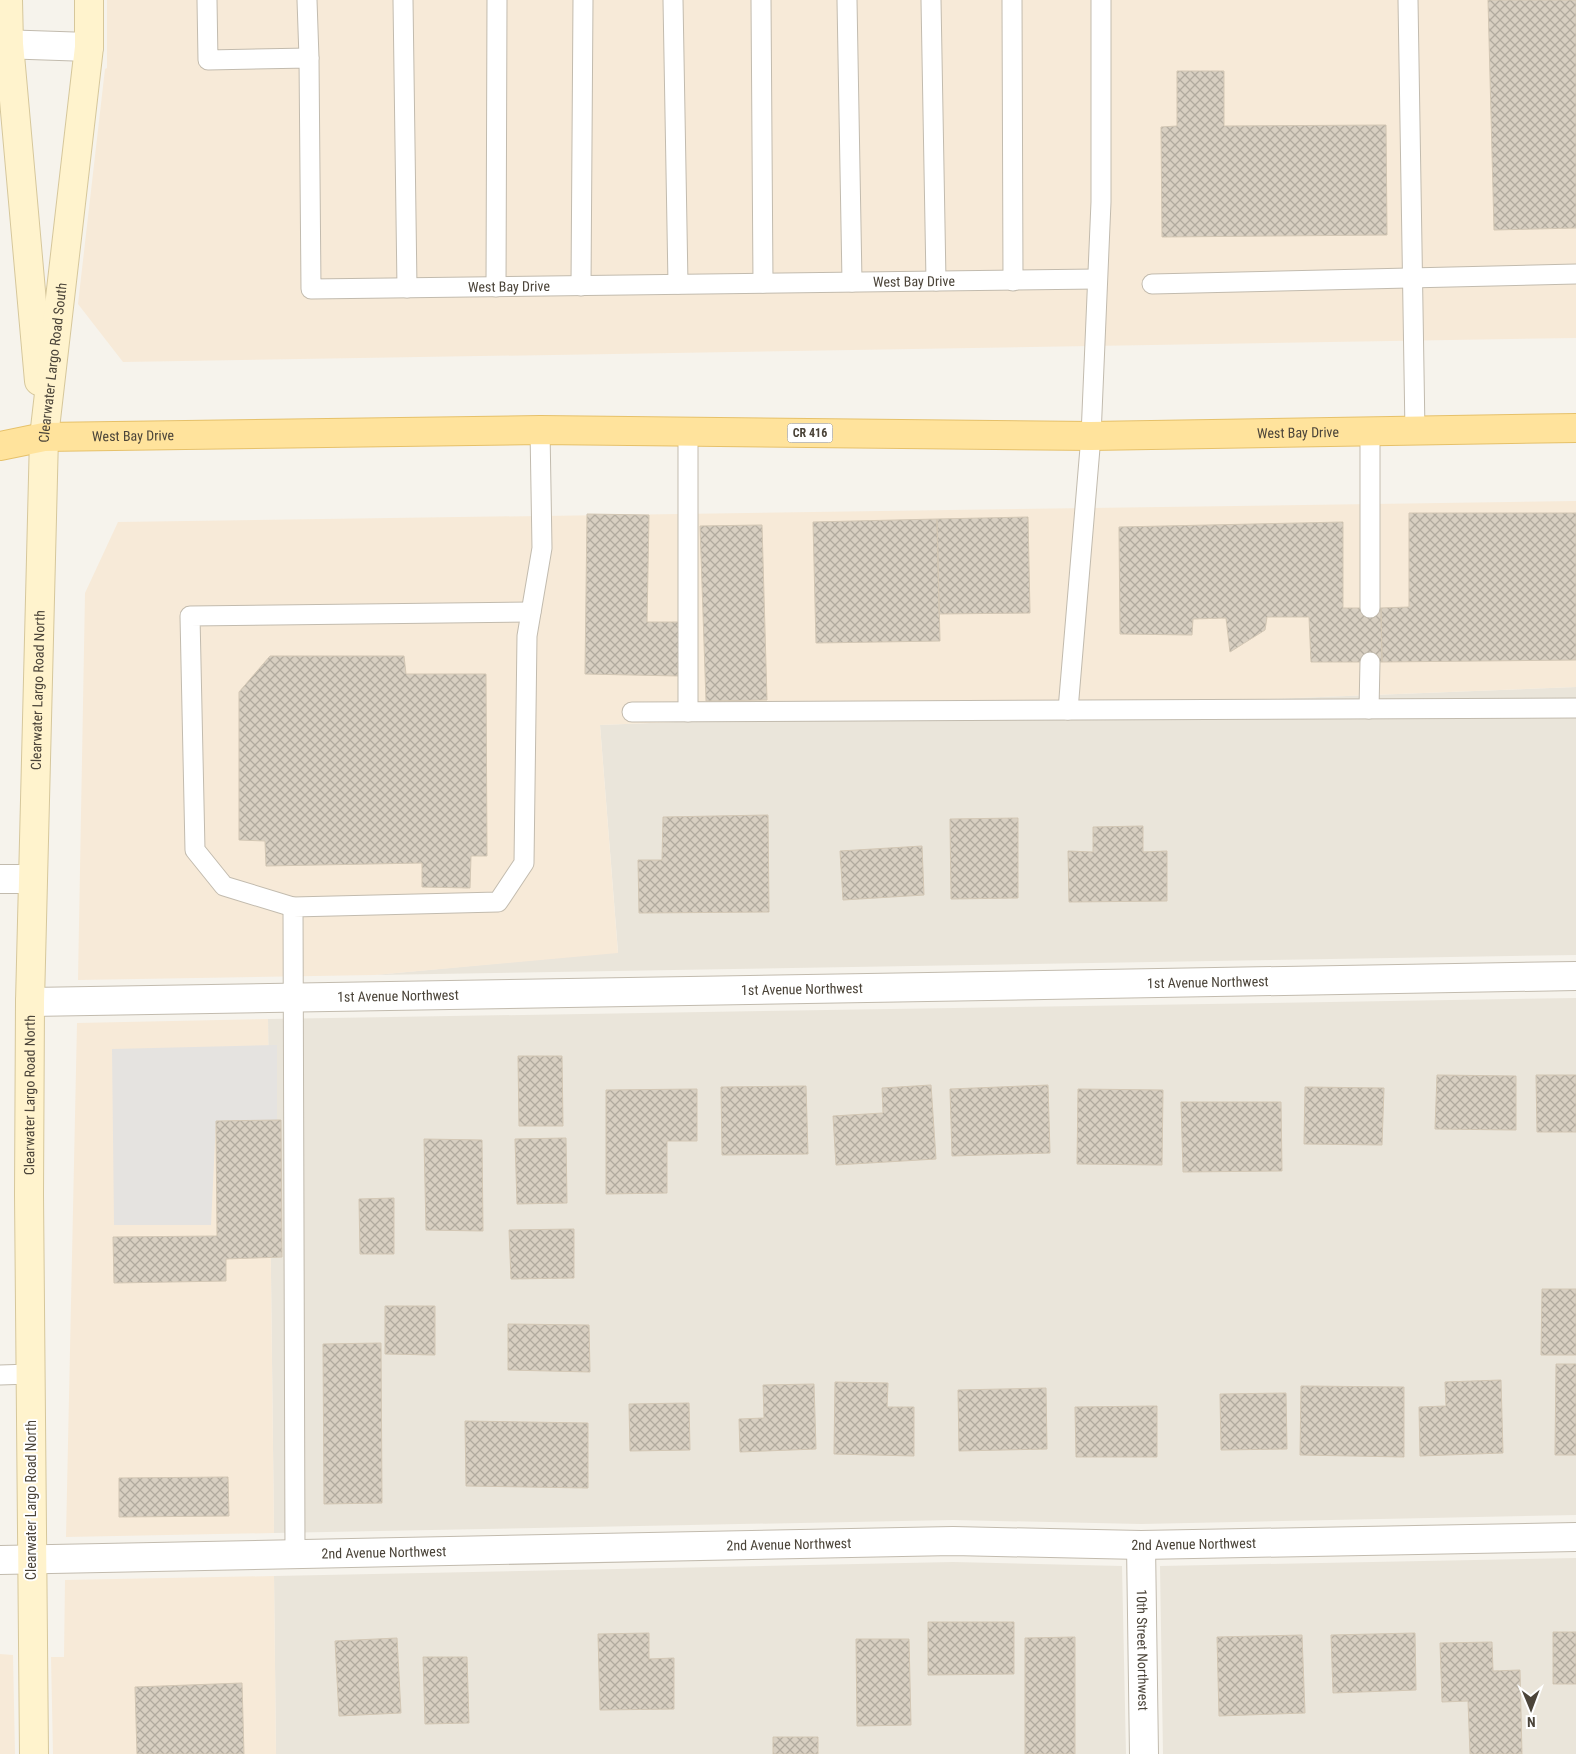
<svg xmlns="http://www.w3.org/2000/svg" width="1576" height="1754" viewBox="0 0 1576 1754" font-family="'Roboto Condensed',sans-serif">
<defs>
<pattern id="building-cross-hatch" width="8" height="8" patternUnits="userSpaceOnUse" patternTransform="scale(1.25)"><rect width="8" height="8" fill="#d8cfc1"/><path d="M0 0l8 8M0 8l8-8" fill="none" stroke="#b1aa9e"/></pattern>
</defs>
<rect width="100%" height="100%" fill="#f6f3ec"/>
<path fill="#eae5da" d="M1576 687V955L375 975 618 952 600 725Z
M1576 998V1515L1141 1524 953 1520 274 1533 268 1019Z
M1576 1558V1754H1163L1160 1566Z
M953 1562 1122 1566 1126 1754H276L274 1576Z"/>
<path fill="#f7ead8" d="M107 0H1576V338L123 362 78 304 105 69 107 68Z
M1576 501V687L600 725 618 953 375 975 78 980 85 593 118 522Z
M268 1019 274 1533 66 1537 77 1023Z
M274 1576 276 1754H53L51 1657H64L65 1580Z
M0 1654 13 1655 15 1754H0Z"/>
<path fill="#e5e3e0" d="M277 1045V1120L216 1121 211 1225H114L112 1049Z"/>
<path fill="url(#building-cross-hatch)" stroke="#d3c7b4" d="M1488 0H1576V228L1494 230Z
M1177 71H1224V126L1386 125 1387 235 1162 237 1161 127 1177 126Z
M1409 513H1576V660L1382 662 1381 608 1409 607Z
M587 514 649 515 647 622H679L678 676 585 674Z
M1028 517 1030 613 939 614 937 519Z
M937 519 940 641 816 643 813 522Z
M1343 522V608H1381L1382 662H1311L1309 617H1267L1265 630 1230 652 1226 618 1193 619 1192 635 1120 634 1119 527Z
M762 525 767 700 706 701 700 526Z
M270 656H404L406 674H486L487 856H471L470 888 422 887V863L266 866 265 841 239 840V692Z
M768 815 769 912 639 913 638 860H662L663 817Z
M1018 818V898L951 899 950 819Z
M1143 826V852L1167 851V901L1069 902 1068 851 1093 852V827Z
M922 846 924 895 843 900 840 851Z
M518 1056H562L563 1126H519Z
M1437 1075 1516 1076V1130L1435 1129Z
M1536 1075H1576V1132H1537Z
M931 1085 936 1159 836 1165 833 1116 883 1113 882 1088Z
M1048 1085 1050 1153 952 1156 950 1089Z
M806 1086 808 1154 722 1155 721 1087Z
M1305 1087 1384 1088 1382 1145 1304 1144Z
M697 1089V1141H667V1193L606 1194V1090Z
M1078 1089 1163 1090 1162 1165 1077 1164Z
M1181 1102H1281L1282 1171 1183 1172Z
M277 1120H281L282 1257 226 1259V1281L114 1283 113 1237 217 1236 216 1121Z
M566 1138 567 1203 517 1204 515 1139Z
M424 1139 482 1140 483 1231 426 1230Z
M394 1198V1254H360L359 1199Z
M574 1229V1278L511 1279 509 1230Z
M1542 1289H1576V1355H1541Z
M385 1306H435V1355L385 1354Z
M508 1324 589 1325 590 1372 508 1370Z
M381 1343 382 1503 324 1504 323 1344Z
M1556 1364H1576V1455H1555Z
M1501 1380 1503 1453 1420 1456 1419 1407 1446 1406 1445 1382Z
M835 1382 888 1383 887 1407H914V1456L834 1454Z
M814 1384 816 1449 740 1452 739 1419 764 1418 763 1385Z
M1301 1386 1404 1387V1457L1300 1455Z
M1046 1388 1047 1449 959 1451 958 1390Z
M1286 1393 1287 1449 1221 1450 1220 1394Z
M689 1403 690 1450 630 1451 629 1404Z
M1157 1406V1457H1076L1075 1407Z
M465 1421 588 1423V1488L466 1486Z
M228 1477 229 1516 119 1517V1478Z
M928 1622H1014V1674L928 1675Z
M1553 1632H1576V1684H1553Z
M649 1633V1659L674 1658V1709L600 1710 598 1634Z
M1415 1633 1416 1690 1333 1693 1331 1635Z
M1302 1635 1305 1713 1219 1716 1217 1637Z
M1075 1637V1754H1025V1638Z
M397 1638 401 1713 339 1716 335 1641Z
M856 1639H909L911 1725 857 1726Z
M1492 1642 1493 1671 1520 1670 1522 1754H1470L1468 1701 1442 1702 1440 1643Z
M423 1657H467L469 1723 425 1724Z
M242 1683 244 1754H137L135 1687Z
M773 1737H818V1754H773Z"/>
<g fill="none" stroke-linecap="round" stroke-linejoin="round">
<g stroke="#c2bbae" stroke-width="21">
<g id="lane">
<path id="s1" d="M207 0 208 60 309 58 311 289 1097 279"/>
<path d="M307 0 309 58"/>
<path d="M403 0 407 288"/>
<path d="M673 0 678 284"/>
<path d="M761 0 763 283"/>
<path d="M847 0 852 282"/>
<path d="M931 0 936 281"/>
<path d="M1012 0 1013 281"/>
<path d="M1408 0 1415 432"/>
<path d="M1152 284 1576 274"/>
<path d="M581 286 583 0"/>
<path d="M496 287 497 0"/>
<path d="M688 431V712"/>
<path d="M1370 608V432"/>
<path d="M1369 709 1370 662"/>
<path d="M1068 710 1091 436 1101 202V0"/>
<path d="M632 712 1576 708"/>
<path d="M293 907 224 886 195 850 190 616 531 612"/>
<path d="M0 1375 31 1374"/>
<path d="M295 1554 293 907 498 902 524 863 527 636 542 548 540 430"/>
</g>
</g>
<g stroke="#c2bbae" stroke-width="30">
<g id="street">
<path d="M0 44 89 47"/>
<path d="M0 879H31"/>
<path id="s2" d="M30 1002 1576 976"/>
<path id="s3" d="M1141 1545 1144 1754"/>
<path id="s4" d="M0 1560 953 1541 1141 1545 1576 1537"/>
</g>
</g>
<g stroke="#d6c79b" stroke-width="30">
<g id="secondary">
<path d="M8 0 9 44 39 381"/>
<path id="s5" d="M34 1754 29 1195 30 1002 44 437 89 47V0"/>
</g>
</g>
<g stroke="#e6c16a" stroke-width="30">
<g id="primary">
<path id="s6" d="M0 446 44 437 540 430 1091 436 1576 428"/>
</g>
</g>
<use href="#lane" stroke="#fff" stroke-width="19"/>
<use href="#street" stroke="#fff" stroke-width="28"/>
<use href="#secondary" stroke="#fff3cd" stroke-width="28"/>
<use href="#primary" stroke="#ffe39c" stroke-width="28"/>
</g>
<g text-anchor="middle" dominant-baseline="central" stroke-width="4" stroke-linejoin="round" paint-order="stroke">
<rect fill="#fff" stroke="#817c74" stroke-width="1" x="787.5" y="423.5" width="45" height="19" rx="4"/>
<g font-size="12" font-weight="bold" fill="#4b4439">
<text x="810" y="433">CR 416</text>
</g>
<g font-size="14" fill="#4b4439" stroke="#fff">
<text stroke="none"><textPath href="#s1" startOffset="995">West Bay Drive</textPath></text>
<text stroke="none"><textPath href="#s1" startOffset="590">West Bay Drive</textPath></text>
<text stroke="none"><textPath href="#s5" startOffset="1392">Clearwater Largo Road South</textPath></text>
<text stroke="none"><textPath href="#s6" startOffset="1299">West Bay Drive</textPath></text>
<text stroke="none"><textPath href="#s6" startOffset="134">West Bay Drive</textPath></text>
<text stroke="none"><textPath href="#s5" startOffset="1064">Clearwater Largo Road North</textPath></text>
<text stroke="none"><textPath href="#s2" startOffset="1178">1st Avenue Northwest</textPath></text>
<text stroke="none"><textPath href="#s2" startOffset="772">1st Avenue Northwest</textPath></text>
<text stroke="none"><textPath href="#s2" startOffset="368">1st Avenue Northwest</textPath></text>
<text stroke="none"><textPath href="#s5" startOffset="659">Clearwater Largo Road North</textPath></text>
<text transform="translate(31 1500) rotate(-90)">Clearwater Largo Road North</text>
<text stroke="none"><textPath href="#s4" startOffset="1194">2nd Avenue Northwest</textPath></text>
<text stroke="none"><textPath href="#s4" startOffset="789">2nd Avenue Northwest</textPath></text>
<text stroke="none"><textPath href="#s4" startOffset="384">2nd Avenue Northwest</textPath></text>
<text stroke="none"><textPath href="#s3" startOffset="105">10th Street Northwest</textPath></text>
</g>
</g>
<g transform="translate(1531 1709) rotate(179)" stroke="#ffffff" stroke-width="4" paint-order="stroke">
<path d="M0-4L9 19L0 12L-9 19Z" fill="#4b4439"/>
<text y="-8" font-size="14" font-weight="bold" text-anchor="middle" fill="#4b4439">N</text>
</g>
</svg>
